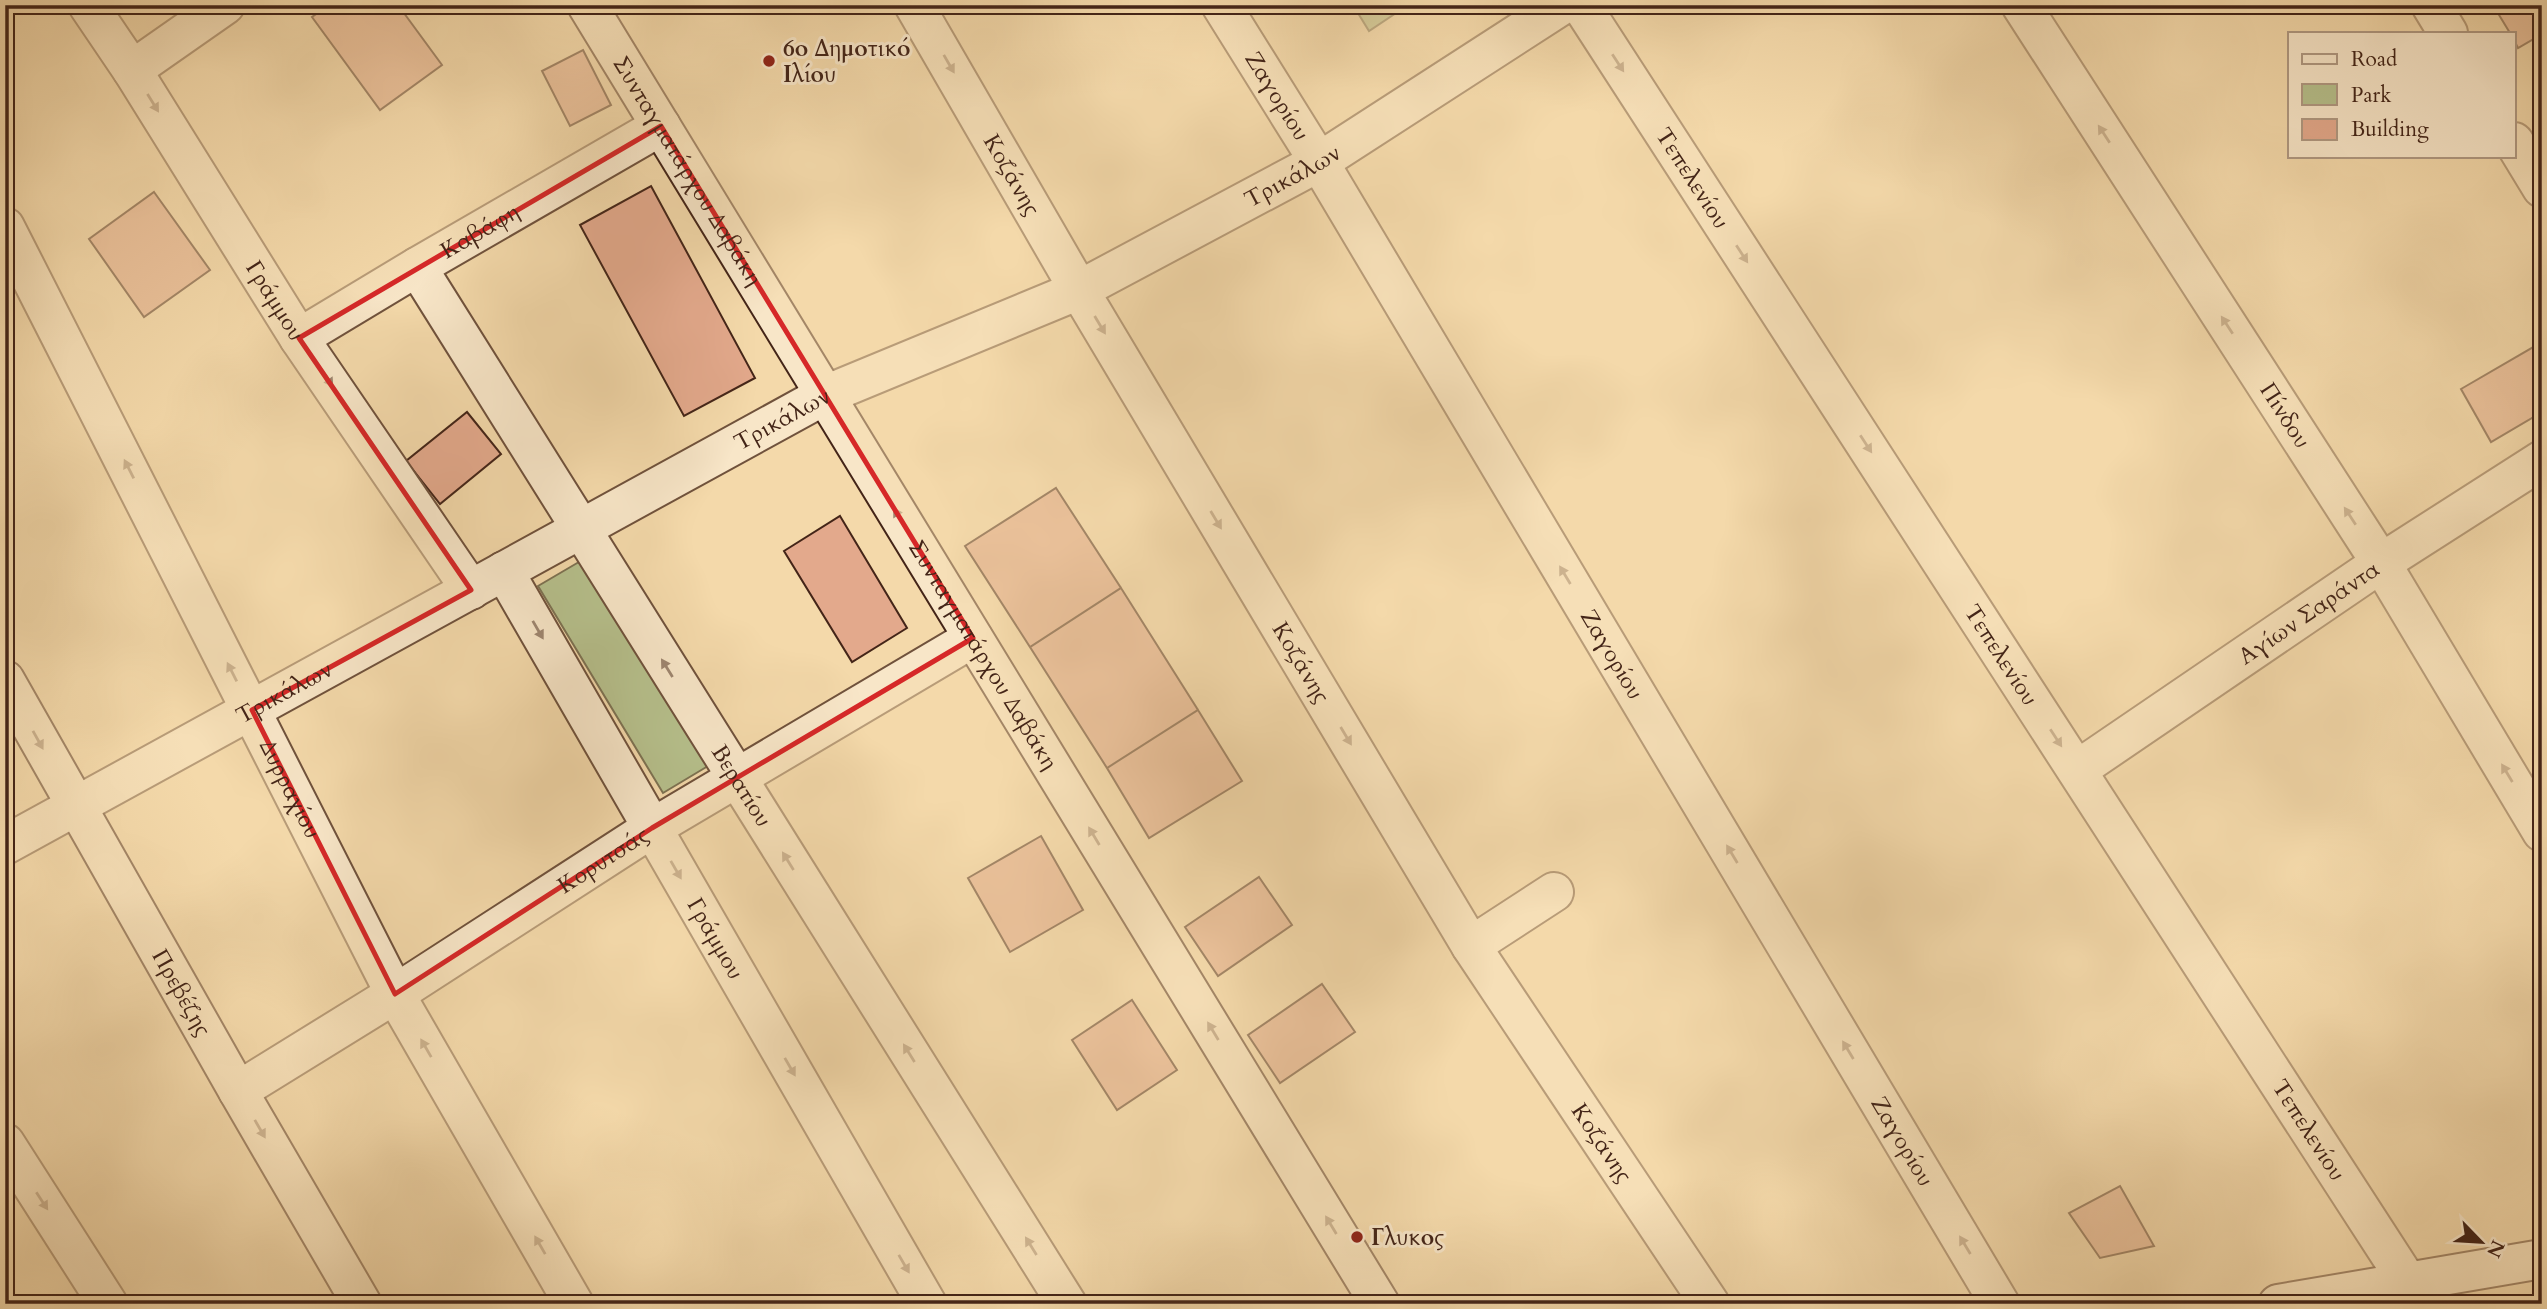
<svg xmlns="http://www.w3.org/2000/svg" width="2547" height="1309" viewBox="0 0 2547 1309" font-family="Cardo,serif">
<rect width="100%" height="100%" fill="#f4d9aa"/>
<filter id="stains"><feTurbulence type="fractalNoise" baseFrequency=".00286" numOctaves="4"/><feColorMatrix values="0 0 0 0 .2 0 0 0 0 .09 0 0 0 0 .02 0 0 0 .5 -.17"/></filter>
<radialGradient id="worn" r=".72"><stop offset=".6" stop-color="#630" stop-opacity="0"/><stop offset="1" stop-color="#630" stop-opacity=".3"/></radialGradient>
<path fill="#b6c08c" stroke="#7d7252" stroke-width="2" d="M1353 5H1408L1369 31Z
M584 559 708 766 663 793 538 586Z"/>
<path fill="#e3a98c" stroke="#442518" stroke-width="2" d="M329 5H398L442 65 380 110 312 17Z
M2493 5H2542V34L2518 48 2514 40V33H2510Z
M583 50 611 105 570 126 542 71Z
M651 186 755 378 684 416 580 225Z
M154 192 210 270 144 317 89 239Z
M2542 342V412L2491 442 2461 389Z
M467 412 501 454 440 504 406 461Z
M1056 488 1121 588 1030 647 965 546Z
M840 516 907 628 852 662 784 551Z
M1121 588 1198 710 1107 768 1030 647Z
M1198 710 1242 781 1149 838 1107 768Z
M1041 836 1083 910 1010 952 968 878Z
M1259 877 1292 925 1218 976 1185 927Z
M1322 984 1355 1032 1280 1083 1248 1035Z
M1132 1000 1177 1070 1117 1110 1072 1040Z
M2120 1186 2154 1246 2100 1258 2069 1213Z"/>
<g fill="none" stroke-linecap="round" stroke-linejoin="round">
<g stroke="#70523c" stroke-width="42">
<g id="street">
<path id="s1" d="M88 5 132 70 299 338 471 590"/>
<path id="s2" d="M914 5 1079 290 1471 946 1710 1304"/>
<path id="s3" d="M1221 5 1319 162 2000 1304"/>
<path id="s4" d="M1581 5 2422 1304"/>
<path id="s5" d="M2021 5 2381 563 2542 832"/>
<path d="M2431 5 2448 33"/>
<path d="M132 70 225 5"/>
<path d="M2514 142 2542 188"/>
<path id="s6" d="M5 227 395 994 574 1304"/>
<path id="s7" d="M417 267 1067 1304"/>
<path id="s8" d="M299 338 417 267 661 126"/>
<path id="s9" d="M504 571 927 1304"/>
<path id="s10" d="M2077 770 2381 563 2542 460"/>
<path id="s11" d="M5 845 825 395 1079 290 1319 162 1562 5"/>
<path d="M1471 946 1554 892"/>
<path id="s12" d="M238 1091 395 994 652 828 973 638"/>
<path d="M5 1143 108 1304"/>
</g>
</g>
<g stroke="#442518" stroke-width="42">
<g id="secondary">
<path id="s13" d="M587 5 1380 1304"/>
<path id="s14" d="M5 680 238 1091 362 1304"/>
<path d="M2278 1304 2542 1259"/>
</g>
</g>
<use href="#street" stroke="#f8e6c8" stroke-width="38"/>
<use href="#secondary" stroke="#f8e6c8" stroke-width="38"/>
</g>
<defs><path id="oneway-solid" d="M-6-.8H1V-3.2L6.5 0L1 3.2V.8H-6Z" transform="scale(1.75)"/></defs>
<g fill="#9e8670">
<use href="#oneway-solid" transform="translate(1618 63) rotate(57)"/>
<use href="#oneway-solid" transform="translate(949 64) rotate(60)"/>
<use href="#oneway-solid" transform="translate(153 103) rotate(58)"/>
<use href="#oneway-solid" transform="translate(2104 134) rotate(-123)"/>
<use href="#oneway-solid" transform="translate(1742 254) rotate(57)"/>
<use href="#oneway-solid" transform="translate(1100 325) rotate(59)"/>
<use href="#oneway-solid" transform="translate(2227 325) rotate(-123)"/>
<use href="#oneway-solid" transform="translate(327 378) rotate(56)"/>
<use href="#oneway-solid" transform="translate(1866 444) rotate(57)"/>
<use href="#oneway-solid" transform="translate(129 469) rotate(-117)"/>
<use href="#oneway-solid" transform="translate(2350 516) rotate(-123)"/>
<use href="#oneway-solid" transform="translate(899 517) rotate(-121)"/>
<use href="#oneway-solid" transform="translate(1216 520) rotate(59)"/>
<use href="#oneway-solid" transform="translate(1565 575) rotate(-121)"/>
<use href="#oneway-solid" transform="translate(538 630) rotate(60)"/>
<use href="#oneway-solid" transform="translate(667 668) rotate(-122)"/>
<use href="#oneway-solid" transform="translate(232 672) rotate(-117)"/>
<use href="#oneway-solid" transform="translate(1346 736) rotate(59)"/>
<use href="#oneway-solid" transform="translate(2056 738) rotate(57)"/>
<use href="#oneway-solid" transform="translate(38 740) rotate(61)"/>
<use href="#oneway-solid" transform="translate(2507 773) rotate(-121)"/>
<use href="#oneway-solid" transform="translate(1094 836) rotate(-121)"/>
<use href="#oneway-solid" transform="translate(1732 854) rotate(-121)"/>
<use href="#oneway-solid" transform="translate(788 861) rotate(-122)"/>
<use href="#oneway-solid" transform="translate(676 870) rotate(60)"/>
<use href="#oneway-solid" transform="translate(1213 1031) rotate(-121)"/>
<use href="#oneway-solid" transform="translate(426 1048) rotate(-120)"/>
<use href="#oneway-solid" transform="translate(1848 1050) rotate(-121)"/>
<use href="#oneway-solid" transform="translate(909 1053) rotate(-122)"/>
<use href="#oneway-solid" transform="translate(790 1067) rotate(60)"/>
<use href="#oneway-solid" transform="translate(260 1129) rotate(60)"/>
<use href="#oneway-solid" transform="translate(42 1201) rotate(57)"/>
<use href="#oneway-solid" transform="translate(1331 1225) rotate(-121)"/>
<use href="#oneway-solid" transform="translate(540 1245) rotate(-120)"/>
<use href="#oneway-solid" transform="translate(1965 1245) rotate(-121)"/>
<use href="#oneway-solid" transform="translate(1031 1246) rotate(-122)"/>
<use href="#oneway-solid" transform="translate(904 1264) rotate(60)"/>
</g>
<path d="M0 0H2547V1309H0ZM661 126 973 638 652 828 395 994 252 710 471 590 299 338Z" fill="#f4d9aa" fill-opacity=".55" fill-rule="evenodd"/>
<path fill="none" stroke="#d62828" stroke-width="5" stroke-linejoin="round" d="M661 126 973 638 652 828 395 994 252 710 471 590 299 338Z"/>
<g fill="#8f2418" stroke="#f8e6c8" stroke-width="2.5">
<circle cx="769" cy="61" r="7"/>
<circle cx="1357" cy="1237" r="7"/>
</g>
<g text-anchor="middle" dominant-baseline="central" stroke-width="6" stroke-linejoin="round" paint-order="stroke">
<g font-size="23" font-weight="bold" fill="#442518" stroke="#f8e6c8" text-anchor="start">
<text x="783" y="48">6ο Δημοτικό<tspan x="783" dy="26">Ιλίου</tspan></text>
<text x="1371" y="1237">Γλυκος</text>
</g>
<g font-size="23" fill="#442518" stroke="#f8e6c8">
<text stroke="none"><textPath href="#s3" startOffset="107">Ζαγορίου</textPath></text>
<text stroke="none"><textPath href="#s13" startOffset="194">Συνταγματάρχου Δαβάκη</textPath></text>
<text stroke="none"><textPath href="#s2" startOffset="196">Κοζάνης</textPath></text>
<text stroke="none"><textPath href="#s11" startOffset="1452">Τρικάλων</textPath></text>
<text stroke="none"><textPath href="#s4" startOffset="206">Τεπελενίου</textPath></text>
<text stroke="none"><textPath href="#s8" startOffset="210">Καβάφη</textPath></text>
<text stroke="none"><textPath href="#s1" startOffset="350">Γράμμου</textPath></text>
<text stroke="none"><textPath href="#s5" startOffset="488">Πίνδου</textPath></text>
<text stroke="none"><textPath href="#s11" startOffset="886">Τρικάλων</textPath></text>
<text stroke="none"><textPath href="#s10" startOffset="280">Αγίων Σαράντα</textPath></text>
<text stroke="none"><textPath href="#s3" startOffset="758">Ζαγορίου</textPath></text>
<text stroke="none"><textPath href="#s4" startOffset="774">Τεπελενίου</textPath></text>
<text stroke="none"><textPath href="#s13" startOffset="761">Συνταγματάρχου Δαβάκη</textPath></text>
<text stroke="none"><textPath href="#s2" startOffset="763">Κοζάνης</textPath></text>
<text stroke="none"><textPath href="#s11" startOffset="318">Τρικάλων</textPath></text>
<text stroke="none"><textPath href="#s7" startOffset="612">Βερατίου</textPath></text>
<text stroke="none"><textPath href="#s6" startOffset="630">Δυρραχίου</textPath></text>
<text stroke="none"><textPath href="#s12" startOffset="432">Κορυτσάς</textPath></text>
<text stroke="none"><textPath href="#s9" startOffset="424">Γράμμου</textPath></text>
<text stroke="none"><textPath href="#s14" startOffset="359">Πρεβέζης</textPath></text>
<text stroke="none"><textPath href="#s4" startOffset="1340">Τεπελενίου</textPath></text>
<text stroke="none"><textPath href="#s3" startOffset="1325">Ζαγορίου</textPath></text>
<text stroke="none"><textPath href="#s2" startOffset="1330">Κοζάνης</textPath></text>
</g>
</g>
<rect width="2547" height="1309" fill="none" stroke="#f4d9aa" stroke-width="28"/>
<rect x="7" y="7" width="2533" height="1295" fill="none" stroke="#442518" stroke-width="3.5"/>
<rect x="14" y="14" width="2519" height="1281" fill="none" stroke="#442518" stroke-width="2"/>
<rect x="2288" y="32" width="228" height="126" fill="#f8e6c8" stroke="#b09982" stroke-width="2"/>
<rect x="2302" y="54" width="35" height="10" fill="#f8e6c8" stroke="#b09982" stroke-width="2"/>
<text x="2351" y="66" font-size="21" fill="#442518">Road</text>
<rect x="2302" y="84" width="35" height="21" fill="#b6c08c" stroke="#b09982" stroke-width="2"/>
<text x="2351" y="102" font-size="21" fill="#442518">Park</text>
<rect x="2302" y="119" width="35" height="21" fill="#e3a98c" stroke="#b09982" stroke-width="2"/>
<text x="2351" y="136" font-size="21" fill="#442518">Building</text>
<g transform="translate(2481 1242) rotate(115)" stroke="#f8e6c8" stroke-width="5" paint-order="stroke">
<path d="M0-5L12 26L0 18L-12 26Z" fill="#442518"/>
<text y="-10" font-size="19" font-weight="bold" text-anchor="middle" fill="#442518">N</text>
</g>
<rect width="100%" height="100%" filter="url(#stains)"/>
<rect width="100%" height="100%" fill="url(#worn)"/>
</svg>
